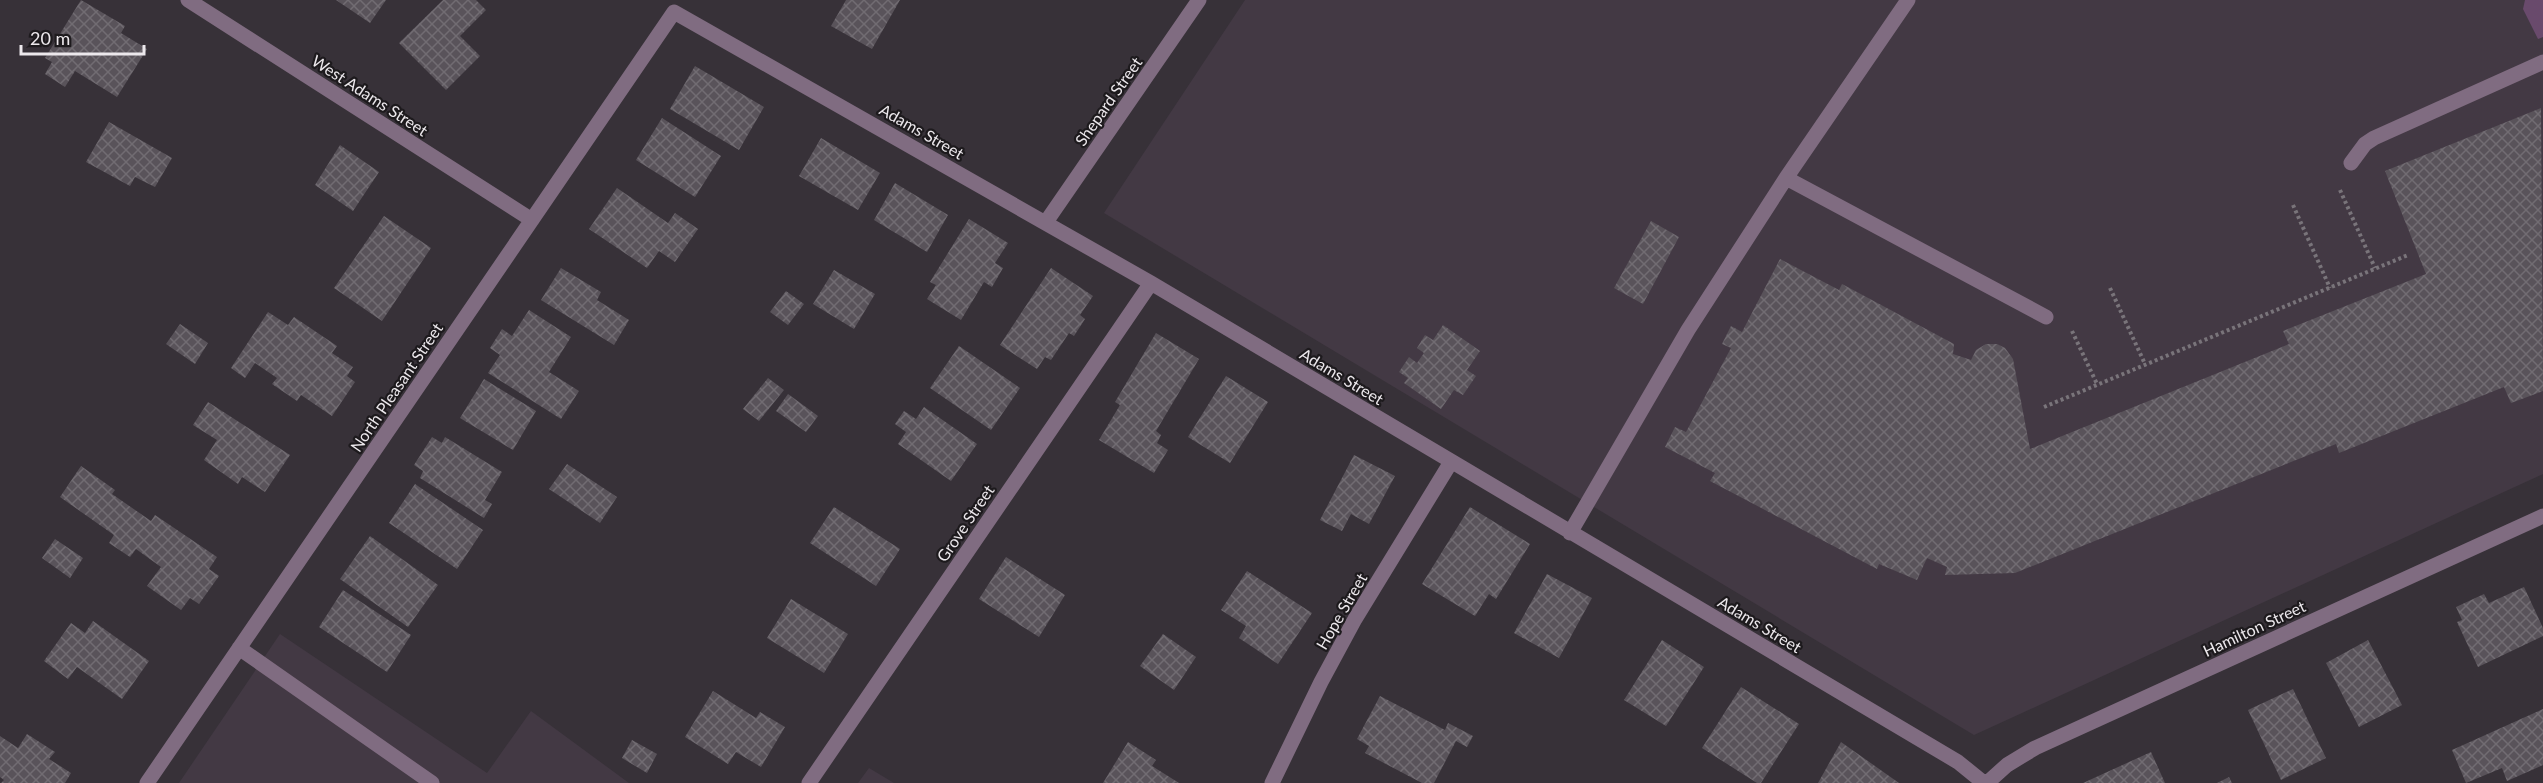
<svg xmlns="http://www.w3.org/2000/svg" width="2543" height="783" viewBox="0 0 2543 783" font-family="Lato,sans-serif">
<defs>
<pattern id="building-cross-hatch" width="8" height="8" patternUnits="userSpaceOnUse" patternTransform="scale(1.5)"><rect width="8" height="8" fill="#59535a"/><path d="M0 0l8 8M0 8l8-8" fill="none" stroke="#716c72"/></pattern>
</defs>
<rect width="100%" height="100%" fill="#373138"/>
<path fill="#433944" d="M1245 0H2543V474L1974 735 1104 213Z
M280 634 487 773 531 711 629 783H179Z
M869 768 894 783H858Z"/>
<path fill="#694a6c" d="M2525 0H2543V37L2538 39 2523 9Z"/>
<path fill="url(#building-cross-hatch)" d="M81 0 125 26 121 33 147 49 117 97 75 71 65 87 45 74 52 62 45 58Z
M336 0H386L370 23Z
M443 0H476L486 10 460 36 480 56 446 90 399 43Z
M846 0H900L872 49 831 26Z
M695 66 764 107 739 150 670 109Z
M2541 108 2543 391 2511 403 2504 387 2339 453 2336 444 2015 573 1945 575 1947 567 1927 558 1917 580 1879 564 1877 569 1710 481 1715 473 1665 447 1675 427 1686 432 1731 348 1722 344 1731 326 1742 332 1780 259 1839 290 1842 284 1954 344 1953 354 1971 360 1976 350 1986 344H1997L2005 348 2013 359 2030 449 2289 344 2283 331 2426 274 2385 171Z
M662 118 721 156 695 197 636 160Z
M109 122 172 158 155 187 135 177 130 186 86 162Z
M821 138 880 173 858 210 799 176Z
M340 145 379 172 353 211 315 185Z
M895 183 948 215 927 252 874 220Z
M617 188 668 223 675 213 698 229 675 262 659 251 647 268 589 229Z
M384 216 431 248 382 321 334 288Z
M969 219 1008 243 995 263 1003 268 992 287 984 282 961 320 927 299 936 285 930 282Z
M1651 221 1679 237 1643 304 1614 288Z
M561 268 601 292 597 300 629 320 614 345 541 300Z
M1051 268 1093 296 1080 315 1085 319 1074 336 1069 333 1051 360 1045 357 1037 369 1000 345Z
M834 270 875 294 854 329 813 304Z
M786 291 804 304 788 325 770 312Z
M529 310 571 337 549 372 579 391 561 419 488 373 500 355 490 348 502 329 512 336Z
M268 312 288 325 294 317 337 346 332 353 353 367 347 376 355 382 332 416 301 395 297 401 272 384 277 378 255 363 245 378 231 368Z
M180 324 208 343 195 364 166 344Z
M1443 325 1480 351 1467 370 1476 376 1463 395 1454 390 1441 409 1404 383 1408 378 1399 372 1409 357 1417 363 1424 353 1417 348 1425 335 1433 340Z
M1156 333 1199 359 1156 431 1161 435 1157 443 1168 450 1154 473 1099 440 1120 405 1115 402Z
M959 346 1020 388 991 430 930 388Z
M1226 376 1268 402 1230 463 1188 437Z
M768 378 784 390 759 421 743 409Z
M484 379 536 411 513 450 460 418Z
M788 394 818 416 806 432 776 411Z
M208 402 290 455 265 492 242 477 238 484 204 460 217 440 193 425Z
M924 407 977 444 951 481 898 444 906 432 895 424 904 411 916 419Z
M432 437 442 443 445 437 502 472 485 500 492 504 484 518 420 478 423 471 414 465Z
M1354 455 1395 476 1369 524 1351 514 1342 531 1320 520Z
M567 464 617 497 600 523 549 489Z
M81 466 115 490 112 494 151 521 155 515 217 557 209 569 219 576 199 604 190 598 181 610 147 586 161 567 136 549 130 557 109 543 114 535 60 497Z
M415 484 483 530 457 569 389 523Z
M834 507 900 549 876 586 810 543Z
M1470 507 1530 544 1496 599 1489 594 1475 616 1422 584Z
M370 536 438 585 408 627 340 579Z
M55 539 83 558 70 578 42 558Z
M1006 557 1065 595 1039 637 979 599Z
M1247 571 1312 613 1278 664 1239 638 1246 626 1221 610Z
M1547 574 1592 598 1559 658 1514 633Z
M2524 587 2543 628V636L2478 667 2457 622 2462 620 2456 607 2484 594 2489 603Z
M343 590 411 635 387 672 319 627Z
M791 599 848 634 824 673 767 638Z
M93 621 149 661 122 699 77 667 68 679 44 661 71 623 85 633Z
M1163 634 1196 657 1174 690 1140 666Z
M1662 640 1704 667 1666 726 1624 700Z
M2368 640 2402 705 2359 727 2326 663Z
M1741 687 1799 724 1761 783H1757L1702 748Z
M2293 689 2326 758 2281 780 2248 710Z
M713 691 756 718 760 712 785 727 761 767 736 752 728 764 685 737Z
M1380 696 1445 730 1448 723 1473 736 1467 747 1456 741 1434 783H1422L1365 753 1369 746 1357 739Z
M2543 709V765L2507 781 2502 768 2466 783 2452 750Z
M27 734 55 752 49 759 71 773 65 783H1L4 780 0 777V736L18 748Z
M632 740 657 754 647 773 622 758Z
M1128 742 1156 760 1152 766 1179 783H1103Z
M1841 742 1899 783H1818Z
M2151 752 2165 783H2083Z
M2229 777 2232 783H2217Z"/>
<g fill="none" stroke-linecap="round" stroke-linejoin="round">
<path stroke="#79747a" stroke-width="4" stroke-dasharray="3 3" stroke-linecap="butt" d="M2340 190 2375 268
M2293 205 2330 288
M2110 288 2145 364
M2072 331 2097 384
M2044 407 2408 255"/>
<path stroke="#806c81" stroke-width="15" d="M188 0 532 220
M2351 163 2365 144 2374 138 2543 62
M1786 178 1908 0
M1046 222 1199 0
M1570 533 1688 330 1786 178 2046 317
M239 648 432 783
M147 783 674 12 1151 283 1958 762 1984 783
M809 783 1151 283
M1272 783 1321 682 1355 619 1451 462
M1987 783 2007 765 2035 748 2543 516"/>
</g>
<g text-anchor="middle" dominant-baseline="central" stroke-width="4.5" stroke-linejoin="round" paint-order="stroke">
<g font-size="16" fill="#ece8ec" stroke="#1d1a1d">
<text transform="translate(370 95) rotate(33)">West Adams Street</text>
<text transform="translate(1108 101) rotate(-55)">Shepard Street</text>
<text transform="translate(922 131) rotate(30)">Adams Street</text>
<text transform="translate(1342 376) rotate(31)">Adams Street</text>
<text transform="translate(396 387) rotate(-56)">North Pleasant Street</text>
<text transform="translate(965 523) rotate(-56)">Grove Street</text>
<text transform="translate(1341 611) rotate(-60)">Hope Street</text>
<text transform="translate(1760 624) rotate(31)">Adams Street</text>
<text transform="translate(2254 628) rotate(-25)">Hamilton Street</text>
</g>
</g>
<path d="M21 45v9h123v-9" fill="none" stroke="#ece8ec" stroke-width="3"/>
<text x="30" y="45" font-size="18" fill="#ece8ec" stroke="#1d1a1d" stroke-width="4.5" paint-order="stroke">20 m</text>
</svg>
